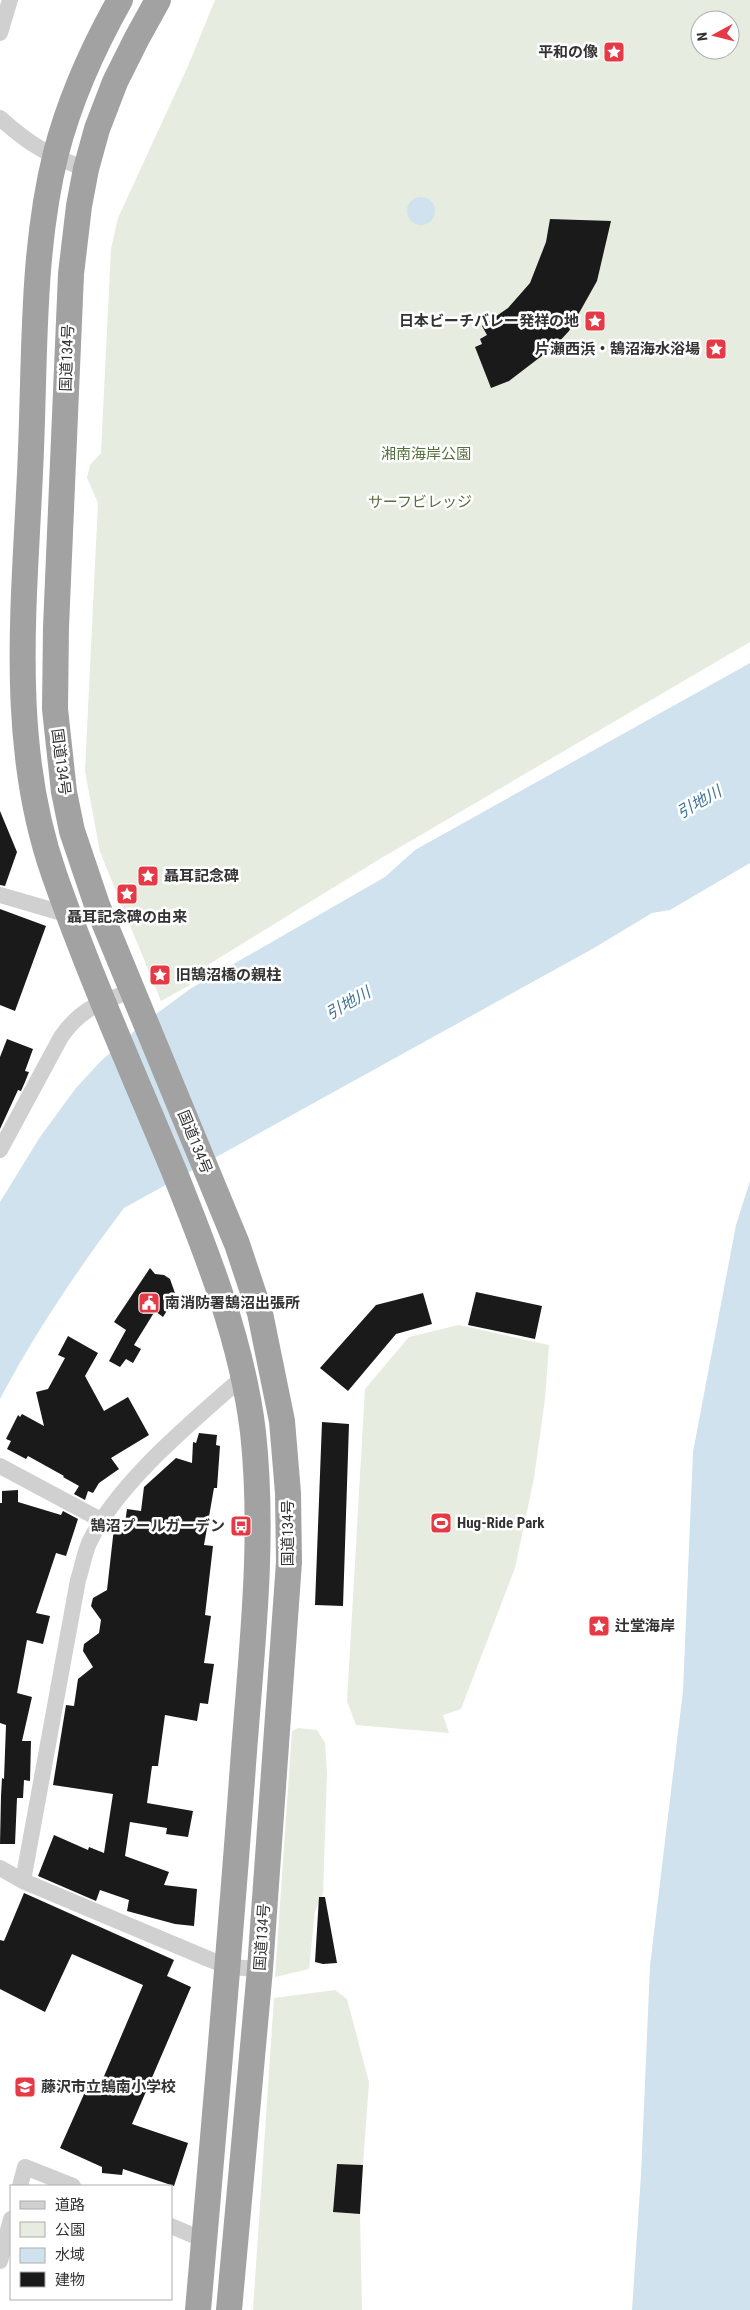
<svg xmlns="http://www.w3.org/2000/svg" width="750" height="2310" viewBox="0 0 750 2310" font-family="'Roboto Condensed','Noto Sans JP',sans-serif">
<rect width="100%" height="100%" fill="#fff"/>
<path fill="#e6ecdf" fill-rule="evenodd" d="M215 0H750V642L378 860 190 976V985L161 1001 100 852 85 771 98 503 87 478 90 465 101 453 111 249 118 218 188 66ZM700 20H730V50H700Z
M459 1325 549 1345 545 1399 534 1478 515 1568 461 1709 443 1715 449 1733 356 1725 347 1701 365 1389 409 1337Z
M298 1728 317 1730 325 1743 327 1773 323 1894 315 1911 309 1969 275 1977 292 1731Z
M335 1990 347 1999 369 2082 363 2165 337 2164 333 2212 360 2214 362 2310H253L274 1998Z"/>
<path fill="#cfe2ee" d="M407 211a14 14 0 1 1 28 0a14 14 0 1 1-28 0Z
M750 663V863L670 910 652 913 594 948 124 1208C78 1269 36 1331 0 1399V1202L40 1137 76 1088 101 1061 140 1026 190 989 385 877 415 850Z
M750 1181V2310H632L641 2175 650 1966 683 1691 693 1452 736 1225Z"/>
<path fill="#1a1a1a" d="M550 219 611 221 597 281 569 331 556 345 509 381 491 388 475 347 482 344 480 339 487 335 482 326 508 308 530 283 546 242Z
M0 811 17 852 5 886 0 885Z
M0 909 46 926 15 1011 0 1005Z
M7 1039 33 1049 25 1071 29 1072 25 1082 21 1091 18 1090 0 1129V1057Z
M150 1268 155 1274 164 1275 170 1279 176 1296 163 1317 155 1311 134 1345 141 1349 133 1363 126 1359 120 1367 109 1361 126 1330 114 1322Z
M476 1292 542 1306 535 1339 468 1325Z
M423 1293 432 1324 396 1334 348 1391 320 1368 376 1305Z
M68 1336 98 1353 85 1376 104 1411 128 1397 149 1435 111 1458 119 1469 99 1483 93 1493 88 1491 85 1500 74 1494 79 1486 63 1477 64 1476 28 1456 26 1459 7 1449 11 1441 6 1439 18 1415 20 1417 22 1414 44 1426 36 1392 48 1389 65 1358 58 1355Z
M322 1422 349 1424 343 1606 315 1605Z
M199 1433 217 1435 216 1445 220 1446 217 1488H214L204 1545 213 1546 205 1615 211 1616 204 1663 214 1664 208 1704 200 1703 197 1721 165 1715 158 1766H152L147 1803 193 1811 188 1837 166 1834 167 1828 130 1822 125 1856 169 1872 164 1885 197 1889 194 1926 175 1924 127 1911 129 1900 100 1890 96 1901 38 1876 54 1835 88 1850 89 1847 104 1853 113 1794 53 1785 66 1705 74 1706 78 1679 93 1667 83 1651 84 1644 99 1633 101 1620 91 1606 93 1598 107 1590 114 1528 124 1530 127 1509 141 1511 144 1487 176 1458 192 1463 193 1442 196 1443Z
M18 1490V1502L61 1515 63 1511 78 1519 66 1556 56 1553 36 1613 50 1616 43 1644 27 1640 17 1693 32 1697 22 1741H31L30 1781 24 1780 23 1798H17L15 1844H0L1 1796 2 1778 4 1779 6 1725 0 1723V1503H2V1491Z
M24 1893 174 1960 167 1976 191 1987 132 2124 188 2143 174 2186 123 2169 122 2175 102 2173V2167L60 2148 89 2083 99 2088 143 1985 72 1954 45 2012 0 1989V1940L4 1941Z
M319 1897H325L337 1963 323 1964 315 1962Z
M337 2164 363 2165 360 2214 333 2212Z"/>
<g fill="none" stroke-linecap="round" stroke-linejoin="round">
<path stroke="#d0d0d0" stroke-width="16" d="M0 33 10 0
M0 118C30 145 48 155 86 169
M0 895 69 915
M0 1150 61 1037C82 1007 101 1003 133 990
M0 1466 101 1520
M0 1868 23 1881 211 1960 229 1967 260 1969
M23 1881 78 1580C82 1568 84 1555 89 1543 117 1483 193 1421 243 1377
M20 2186 25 2167 73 2186
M171 2226 204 2240
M0 2261 11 2219"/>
<path stroke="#a2a2a2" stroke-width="26" d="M120 0C93 48 70 99 56 153 32 249 35 351 31 449 26 590 6 737 54 874 89 974 133 1073 174 1171 208 1256 242 1341 253 1432 265 1543 251 1654 243 1765 230 1947 214 2128 198 2310
M158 0 137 38 115 82 97 129 86 169 79 206 71 274 56 627 55 709 64 792 72 831 97 905 237 1244 260 1313 282 1421 288 1493 289 1562 260 1969 229 2310"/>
</g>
<defs>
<g id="sight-square" transform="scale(1.125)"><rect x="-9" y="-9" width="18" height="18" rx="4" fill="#e63946" stroke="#fff"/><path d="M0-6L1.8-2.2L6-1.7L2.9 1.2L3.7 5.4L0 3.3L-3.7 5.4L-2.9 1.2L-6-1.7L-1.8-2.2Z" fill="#fff"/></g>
<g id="civic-square" transform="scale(1.125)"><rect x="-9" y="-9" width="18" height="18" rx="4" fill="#e63946" stroke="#fff"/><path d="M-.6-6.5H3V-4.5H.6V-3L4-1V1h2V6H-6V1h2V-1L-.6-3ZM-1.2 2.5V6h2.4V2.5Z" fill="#fff"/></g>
<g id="stadium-square" transform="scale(1.125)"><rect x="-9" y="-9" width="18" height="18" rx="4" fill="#e63946" stroke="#fff"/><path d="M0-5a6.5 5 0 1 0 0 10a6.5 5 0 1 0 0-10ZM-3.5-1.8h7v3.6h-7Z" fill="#fff"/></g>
<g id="bus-square" transform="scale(1.125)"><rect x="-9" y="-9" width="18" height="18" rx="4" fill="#e63946" stroke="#fff"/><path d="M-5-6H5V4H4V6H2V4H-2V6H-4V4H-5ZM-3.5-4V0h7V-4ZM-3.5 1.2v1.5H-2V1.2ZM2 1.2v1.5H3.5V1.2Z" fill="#fff"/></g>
<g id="school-square" transform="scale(1.125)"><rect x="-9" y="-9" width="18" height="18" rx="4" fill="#e63946" stroke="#fff"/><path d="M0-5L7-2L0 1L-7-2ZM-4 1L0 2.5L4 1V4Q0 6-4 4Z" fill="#fff"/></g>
</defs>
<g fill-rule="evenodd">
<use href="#sight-square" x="614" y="52"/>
<use href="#sight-square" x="595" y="321"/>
<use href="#sight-square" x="716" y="349"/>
<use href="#sight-square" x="148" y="876"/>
<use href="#sight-square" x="127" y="894"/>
<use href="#sight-square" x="160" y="975"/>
<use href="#civic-square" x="149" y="1303"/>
<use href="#stadium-square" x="441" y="1523"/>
<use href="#bus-square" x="241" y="1526"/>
<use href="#sight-square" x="599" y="1626"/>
<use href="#school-square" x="25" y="2087"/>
</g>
<g text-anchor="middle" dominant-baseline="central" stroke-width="5" stroke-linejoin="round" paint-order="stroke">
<g font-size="15" font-weight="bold" fill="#333" stroke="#fff" text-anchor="start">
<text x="598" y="52" text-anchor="end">平和の像</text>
<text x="579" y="321" text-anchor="end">日本ビーチバレー発祥の地</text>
<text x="700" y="349" text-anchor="end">片瀬西浜・鵠沼海水浴場</text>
<text x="164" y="876">聶耳記念碑</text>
<text x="127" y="917" text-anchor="middle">聶耳記念碑の由来</text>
<text x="176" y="975">旧鵠沼橋の親柱</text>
<text x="165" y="1303">南消防署鵠沼出張所</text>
<text x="457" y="1523">Hug-Ride Park</text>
<text x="225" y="1526" text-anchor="end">鵠沼プールガーデン</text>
<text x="615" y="1626">辻堂海岸</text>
<text x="41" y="2087">藤沢市立鵠南小学校</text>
</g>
<g font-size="15" fill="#333" stroke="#fff">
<text transform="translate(67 358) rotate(-88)">国道134号</text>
<text transform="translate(61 762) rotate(83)">国道134号</text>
<text transform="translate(195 1142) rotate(68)">国道134号</text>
<text transform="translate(288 1533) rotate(-90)">国道134号</text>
<text transform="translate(262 1937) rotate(-86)">国道134号</text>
</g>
<g font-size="15" fill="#56703f" stroke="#fff">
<text x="426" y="454">湘南海岸公園</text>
<text x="420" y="502">サーフビレッジ</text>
</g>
<g font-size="16" font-style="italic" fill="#3f7597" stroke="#fff">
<text transform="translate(699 802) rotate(-30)">引地川</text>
<text transform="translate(348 1003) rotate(-30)">引地川</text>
</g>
</g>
<rect x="10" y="2185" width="162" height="115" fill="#ffffff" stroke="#adadad"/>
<rect x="20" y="2201" width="25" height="8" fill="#d0d0d0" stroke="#adadad"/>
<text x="55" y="2210" font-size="15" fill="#333333">道路</text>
<rect x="20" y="2222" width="25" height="15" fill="#e6ecdf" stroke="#adadad"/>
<text x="55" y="2235" font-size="15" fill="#333333">公園</text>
<rect x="20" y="2248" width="25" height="15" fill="#cfe2ee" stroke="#adadad"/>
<text x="55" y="2260" font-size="15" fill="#333333">水域</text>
<rect x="20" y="2272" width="25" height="15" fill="#1a1a1a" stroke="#adadad"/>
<text x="55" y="2285" font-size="15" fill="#333333">建物</text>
<g transform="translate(715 35) rotate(263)"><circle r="24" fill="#ffffff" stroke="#adadad"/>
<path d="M0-4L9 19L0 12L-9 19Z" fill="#e63946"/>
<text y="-8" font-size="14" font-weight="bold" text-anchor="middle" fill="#333333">N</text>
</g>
</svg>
